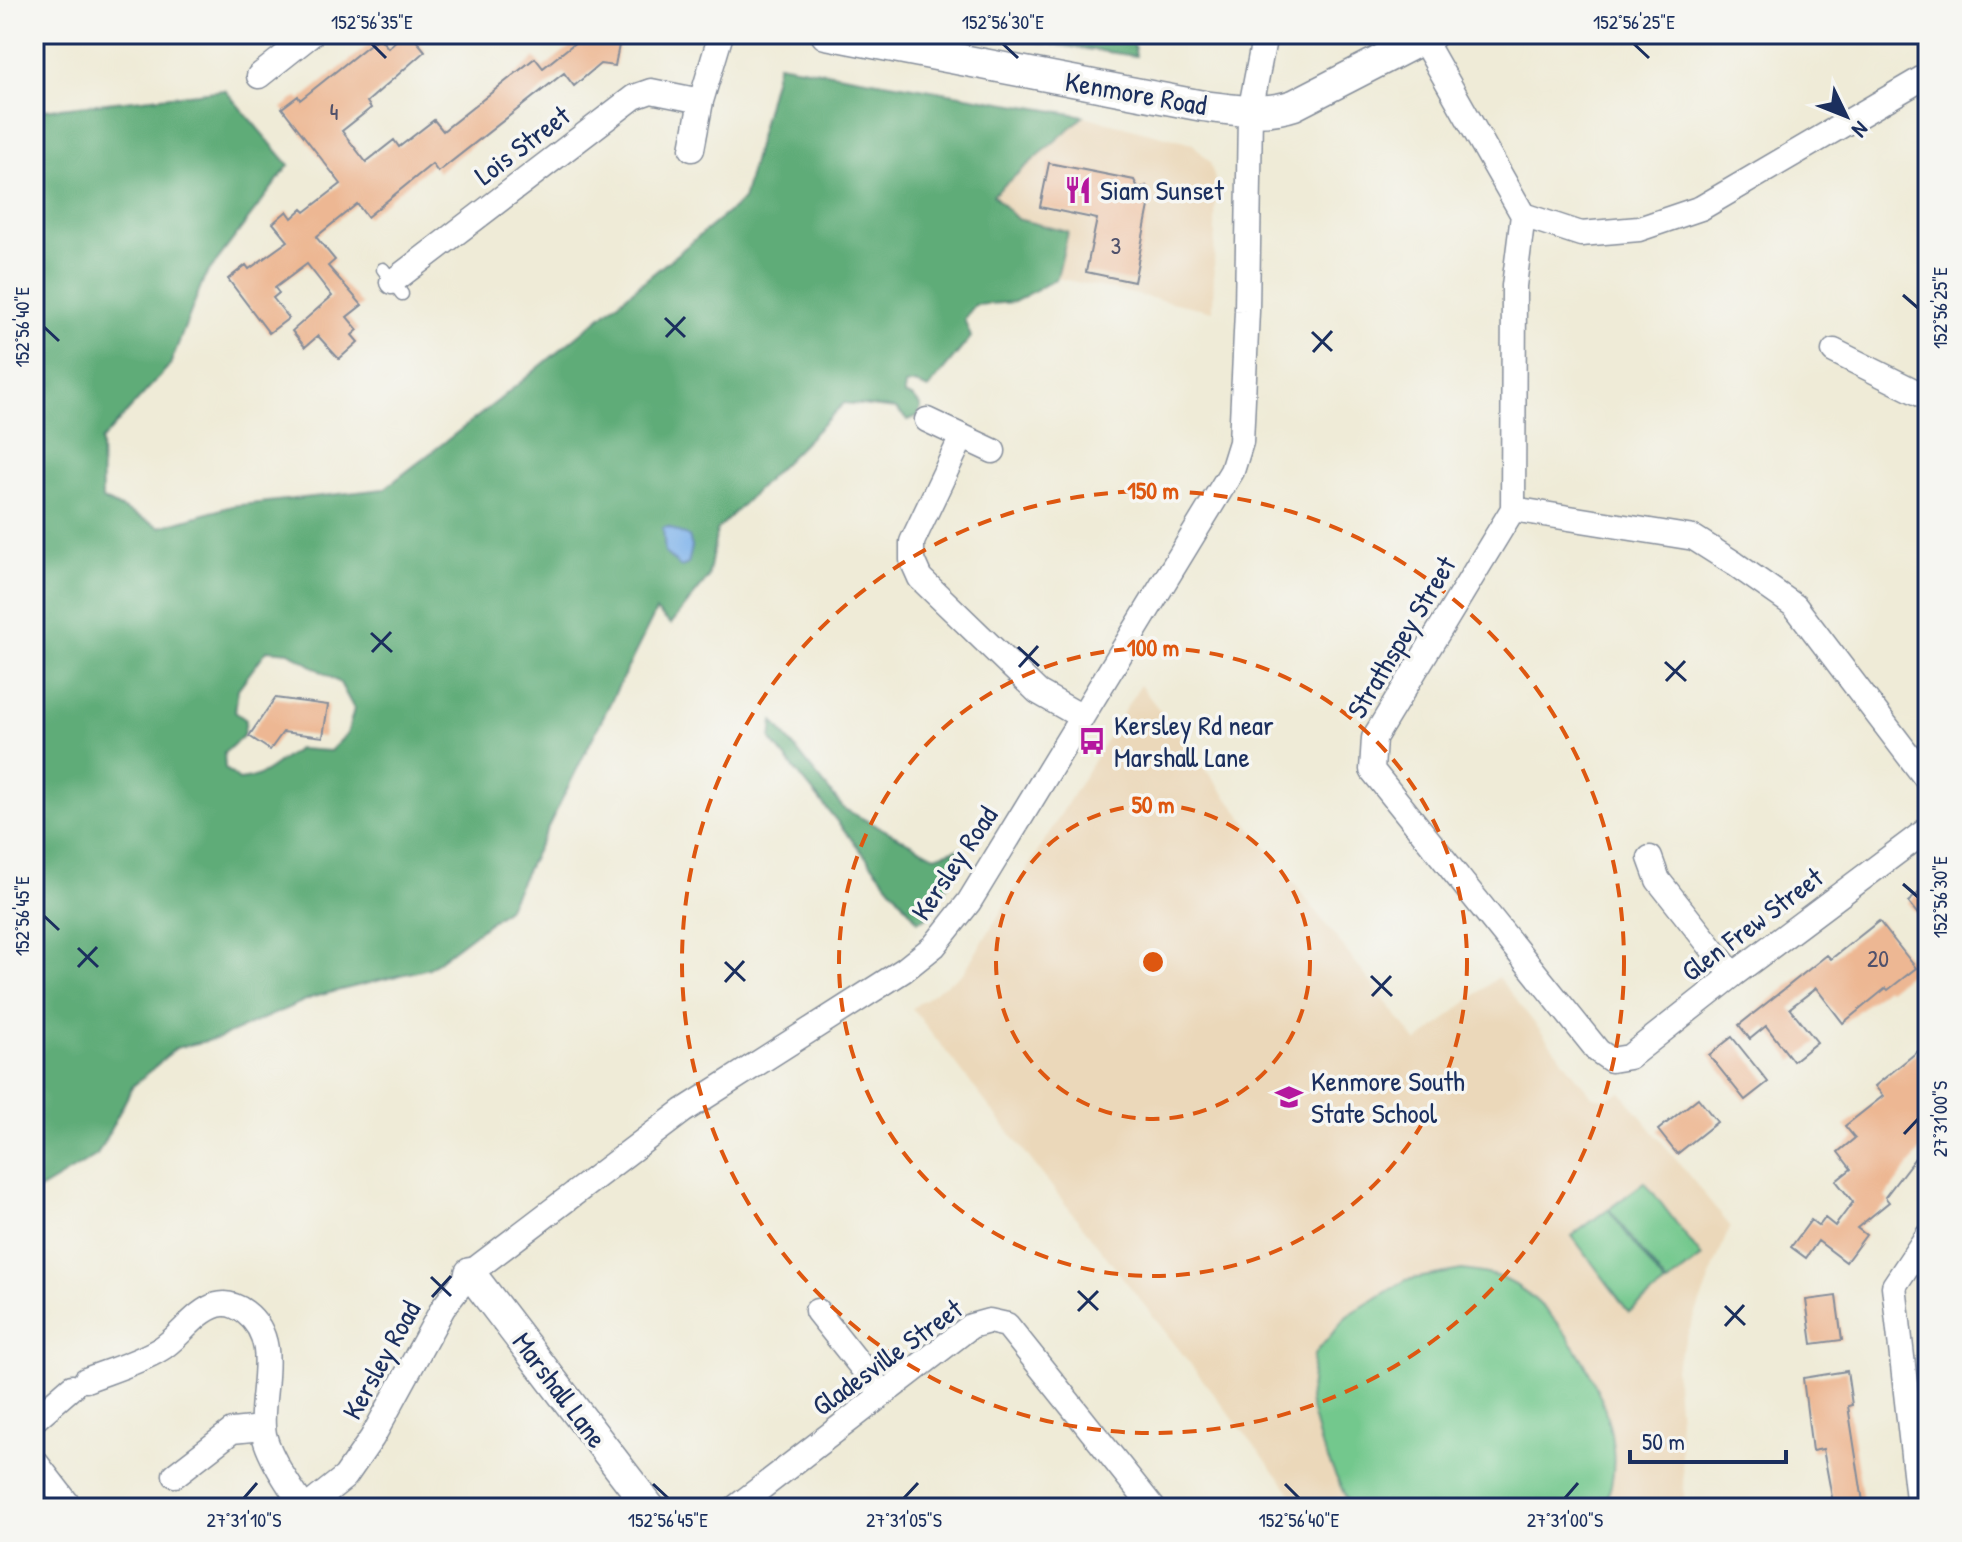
<svg xmlns="http://www.w3.org/2000/svg" width="1962" height="1542" viewBox="0 0 1962 1542" font-family="'Patrick Hand',sans-serif">
<rect width="100%" height="100%" fill="#f6f6f2"/>
<filter id="ink" filterUnits="userSpaceOnUse"><feTurbulence type="fractalNoise" baseFrequency=".0125" numOctaves="2"/><feDisplacementMap in="SourceGraphic" scale="16" xChannelSelector="R" yChannelSelector="G"/><feConvolveMatrix kernelMatrix="1 2 1 2 8 2 1 2 1" color-interpolation-filters="sRGB"/></filter>
<filter id="wash" filterUnits="userSpaceOnUse"><feTurbulence type="fractalNoise" baseFrequency=".006" numOctaves="4" result="noise"/><feDisplacementMap in="SourceGraphic" scale="32" xChannelSelector="R" yChannelSelector="G"/><feGaussianBlur stdDeviation="1.8" result="paint"/><feColorMatrix in="noise" values="0 0 0 0 0 0 0 0 0 0 0 0 0 0 0 0 0 1.4 0 .05"/><feComposite in="paint" operator="in"/></filter>
<g filter="url(#wash)">
<rect width="100%" height="100%" fill="#efebd7"/>
<path fill="#ebd8ba" d="M1084 116 1193 144 1210 162 1216 184 1213 311 1057 278 1067 232 1017 219 993 196Z
M1140 685 1417 1042 1498 977 1591 1095 1602 1099 1621 1092 1730 1226 1675 1367 1685 1508H1303L912 1008 964 972Z"/>
<path fill="#73c88d" stroke="#477c76" stroke-width="2" d="M1645 1182 1702 1257 1667 1284 1609 1209Z
M1608 1209 1665 1285 1629 1312 1572 1236Z
M1462 1270C1475 1272 1492 1273 1504 1279 1571 1310 1642 1440 1602 1508H1354L1347 1500 1321 1445 1309 1401 1314 1355 1347 1316 1406 1280Z"/>
<path fill="#5eac78" stroke="#3c6e6b" stroke-width="2" fill-rule="evenodd" d="M1003 34H1132L1136 56 1044 43Z
M778 64 1084 116 993 195 1017 219 1068 232 1057 278 1014 302 975 305 964 319 971 337 928 389 915 383 905 385 904 394 914 398 921 407 918 416 908 420 896 409 844 403 717 530 708 578 671 624 656 611 507 909 429 968 313 997 219 1038 176 1048 133 1086 97 1155 34 1193V117L42 110 225 90 289 165 204 278 170 365 101 441 102 499 160 527 232 506 384 489 499 400 743 200ZM267 650 289 652 340 683 354 709 347 734 330 751 298 749C275 763 268 777 239 780L225 768 224 753 243 736 246 720 235 712 238 689Z
M773 721 844 809 935 856 960 848 963 856 962 863 926 918 918 921 771 740Z"/>
<path fill="#7cb1ea" stroke="#4c70a4" stroke-width="2" d="M668 527 689 537 692 547 688 564 681 567 665 553 663 528Z"/>
<g id="blocks">
<path fill="#edb793" d="M403 34H411L425 51 367 102 371 108 342 131 366 162 394 140 399 147 434 120 443 131 535 58 543 68 586 34H597L603 41 619 45 615 66 600 64 574 86 564 73 438 172 432 164 367 217 357 204 316 237 335 260 328 266 362 305 347 317 358 330 352 335 358 342 339 359 318 336 305 347 292 331 332 296 307 264 275 288 279 293 273 298 289 318 269 333 228 279 246 265 249 269 288 241 273 223 287 211 292 218 302 209 305 212 341 184 282 108 298 96 300 100 379 37 388 48Z
M1049 163 1134 180 1139 190 1146 186 1151 196 1134 282 1086 272 1097 219 1040 207Z
M275 698 328 705 323 737 283 732 270 750 249 736Z
M1928 885V927L1908 902Z
M1879 921 1916 968 1888 990 1886 988 1843 1023 1816 988 1790 1008 1817 1042 1793 1061 1766 1026 1750 1039 1739 1025 1827 955 1831 959Z
M1732 1037 1768 1082 1745 1100 1709 1055Z
M1928 1043V1141L1885 1197 1889 1202 1857 1228 1866 1235 1846 1262 1818 1241 1806 1258 1791 1247 1811 1220 1819 1226 1825 1218 1835 1226 1853 1202 1836 1181 1851 1169 1838 1152 1855 1138 1845 1126 1883 1096 1875 1086Z
M1698 1098 1717 1122 1677 1154 1658 1130Z
M1836 1296 1842 1340 1812 1344 1806 1300Z
M1847 1371 1852 1405 1848 1406 1864 1508H1834L1823 1449 1812 1451 1809 1427 1803 1378Z"/>
</g>
</g>
<g filter="url(#ink)">
<use href="#blocks" fill-opacity="0" stroke="#858d9a" stroke-width="2"/>
<g fill="none" stroke-linecap="round" stroke-linejoin="round">
<g stroke="#858d9a" stroke-width="15">
<path id="service" d="M383 269 402 294"/>
</g>
<g stroke="#858d9a" stroke-width="27">
<path id="minor" d="M1423 39 1523 215 1581 234 1639 229 1701 208 1928 75
M259 76 312 34
M692 149 701 101 721 34
M1523 215 1514 286 1513 509 1374 738 1372 770 1598 1051 1611 1060 1629 1057 1733 975 1928 829
M392 282 634 97 651 91 701 101
M1834 351 1928 398
M927 420 993 451
M962 437 912 542V560L920 578 1038 692 1082 717
M1513 509 1694 538 1735 564 1795 606 1928 781
M1650 858 1658 880 1733 975
M817 1311 883 1394
M86 1380C109 1371 137 1363 159 1350 180 1338 194 1312 217 1305 227 1302 237 1306 245 1312 282 1340 260 1389 263 1427 264 1451 291 1488 304 1508
M34 1420 72 1387
M34 1460 71 1508
M175 1475 232 1431 262 1428
M306 1508 345 1477 372 1438 443 1308 470 1273 683 1111 904 970 934 946 969 902 1232 471 1241 442 1247 311 1250 112 1265 34
M735 1508 971 1326 989 1321 1007 1325 1153 1508
M1919 1508 1894 1286 1928 1235"/>
</g>
<g stroke="#858d9a" stroke-width="33">
<path id="tertiary" d="M826 34 1203 106C1234 110 1264 115 1294 105L1432 34
M470 1273 650 1508"/>
</g>
<use href="#service" stroke="#fff" stroke-width="12"/>
<use href="#minor" stroke="#fff" stroke-width="24"/>
<use href="#tertiary" stroke="#fff" stroke-width="30"/>
</g>
</g>
<path fill="none" stroke="#1b2f5e" stroke-width="3" d="M372 44 386 58M1003 44 1018 58M1634 44 1649 58M1903 295 1918 308M665 318 685 337M44 327 59 341M1312 332 1332 351M666 337 685 317M1313 352 1332 331M371 633 392 652M1018 647 1039 666M372 652 391 632M1665 662 1686 681M1019 667 1038 646M1666 681 1685 661M1903 884 1918 897M44 916 59 930M78 948 98 967M725 962 745 981M78 967 97 947M1371 976 1392 996M725 982 744 961M1372 996 1391 976M1904 1134 1918 1119M431 1277 451 1296M1078 1291 1098 1310M432 1297 451 1276M1725 1306 1745 1325M1078 1311 1098 1291M1725 1326 1744 1305M653 1484 668 1498M1285 1484 1299 1498M244 1498 257 1483M904 1498 918 1483M1565 1498 1578 1483"/>
<g fill="none" stroke="#de5710" stroke-width="4" stroke-dasharray="14 10">
<circle cx="1153" cy="962" r="157"/>
<circle cx="1153" cy="962" r="314"/>
<circle cx="1153" cy="962" r="471"/>
</g>
<defs>
<g id="restaurant-bare" transform="scale(2.16)"><path d="M-5-6h1v4h1v-4h1v4h1v-4h1v5L-1.5 .5V6h-2V.5L-5-1ZM5-6V6H3V1.5H1.5Q1.5-4 5-6Z" fill="#b5179e" stroke="#f6f6f2" stroke-width="2.5" paint-order="stroke"/></g>
<g id="bus-bare" transform="scale(2.16)"><path d="M-5-6H5V4H4V6H2V4H-2V6H-4V4H-5ZM-3.5-4V0h7V-4ZM-3.5 1.2v1.5H-2V1.2ZM2 1.2v1.5H3.5V1.2Z" fill="#b5179e" stroke="#f6f6f2" stroke-width="2.5" paint-order="stroke"/></g>
<g id="school-bare" transform="scale(2.16)"><path d="M0-5L7-2L0 1L-7-2ZM-4 1L0 2.5L4 1V4Q0 6-4 4Z" fill="#b5179e" stroke="#f6f6f2" stroke-width="2.5" paint-order="stroke"/></g>
</defs>
<g fill-rule="evenodd">
<use href="#restaurant-bare" x="1078" y="190"/>
<use href="#bus-bare" x="1092" y="741"/>
<use href="#school-bare" x="1289" y="1097"/>
</g>
<g text-anchor="middle" dominant-baseline="central" stroke-width="7" stroke-linejoin="round" paint-order="stroke">
<g font-size="24" fill="#50516b">
<text x="334" y="111">4</text>
<text x="1116" y="245">3</text>
<text x="1878" y="958">20</text>
</g>
<g font-size="28" fill="#1b2f5e" stroke="#f6f6f2">
<text transform="translate(1136 93) rotate(10)">Kenmore Road</text>
<text transform="translate(522 145) rotate(-37)">Lois Street</text>
<text transform="translate(1401 637) rotate(-59)">Strathspey Street</text>
<text transform="translate(954 863) rotate(-56)">Kersley Road</text>
<text transform="translate(1752 924) rotate(-37)">Glen Frew Street</text>
<text transform="translate(887 1357) rotate(-36)">Gladesville Street</text>
<text transform="translate(381 1360) rotate(-61)">Kersley Road</text>
<text transform="translate(560 1390) rotate(53)">Marshall Lane</text>
</g>
<g font-size="28" fill="#1b2f5e" stroke="#f6f6f2" text-anchor="start">
<text x="1100" y="190">Siam Sunset</text>
<text x="1114" y="725">Kersley Rd near<tspan x="1114" dy="32">Marshall Lane</tspan></text>
<text x="1311" y="1081">Kenmore South<tspan x="1311" dy="32">State School</tspan></text>
</g>
</g>
<circle cx="1153" cy="962" r="12" fill="#de5710" stroke="#f6f6f2" stroke-width="4"/>
<g font-size="24" text-anchor="middle" font-weight="bold" fill="#de5710" stroke="#f6f6f2" stroke-width="7" stroke-linejoin="round" paint-order="stroke">
<text x="1153" y="499">150 m</text>
<text x="1153" y="656">100 m</text>
<text x="1153" y="813">50 m</text>
</g>
<rect width="1962" height="1542" fill="none" stroke="#f6f6f2" stroke-width="88"/>
<g transform="translate(1846 116) rotate(133)" stroke="#f6f6f2" stroke-width="6" paint-order="stroke">
<path d="M0-6L14 30L0 20L-14 30Z" fill="#1b2f5e"/>
<text y="-12" font-size="22" font-weight="bold" text-anchor="middle" fill="#1b2f5e">N</text>
</g>
<path d="M1630 1450v12h156v-12" fill="none" stroke="#1b2f5e" stroke-width="4"/>
<text x="1642" y="1450" font-size="24" fill="#1b2f5e" stroke="#f6f6f2" stroke-width="6" paint-order="stroke">50 m</text>
<rect x="44" y="44" width="1874" height="1454" fill="none" stroke="#1b2f5e" stroke-width="3"/>
<g font-size="20" text-anchor="middle" fill="#1b2f5e">
<text x="372" y="29">152°56'35"E</text>
<text x="1003" y="29">152°56'30"E</text>
<text x="1634" y="29">152°56'25"E</text>
<text transform="translate(1940 308) rotate(-90)" y="7">152°56'25"E</text>
<text transform="translate(22 327) rotate(-90)" y="7">152°56'40"E</text>
<text transform="translate(1940 897) rotate(-90)" y="7">152°56'30"E</text>
<text transform="translate(22 916) rotate(-90)" y="7">152°56'45"E</text>
<text transform="translate(1940 1119) rotate(-90)" y="7">27°31'00"S</text>
<text x="244" y="1527">27°31'10"S</text>
<text x="668" y="1527">152°56'45"E</text>
<text x="904" y="1527">27°31'05"S</text>
<text x="1299" y="1527">152°56'40"E</text>
<text x="1565" y="1527">27°31'00"S</text>
</g>
</svg>
